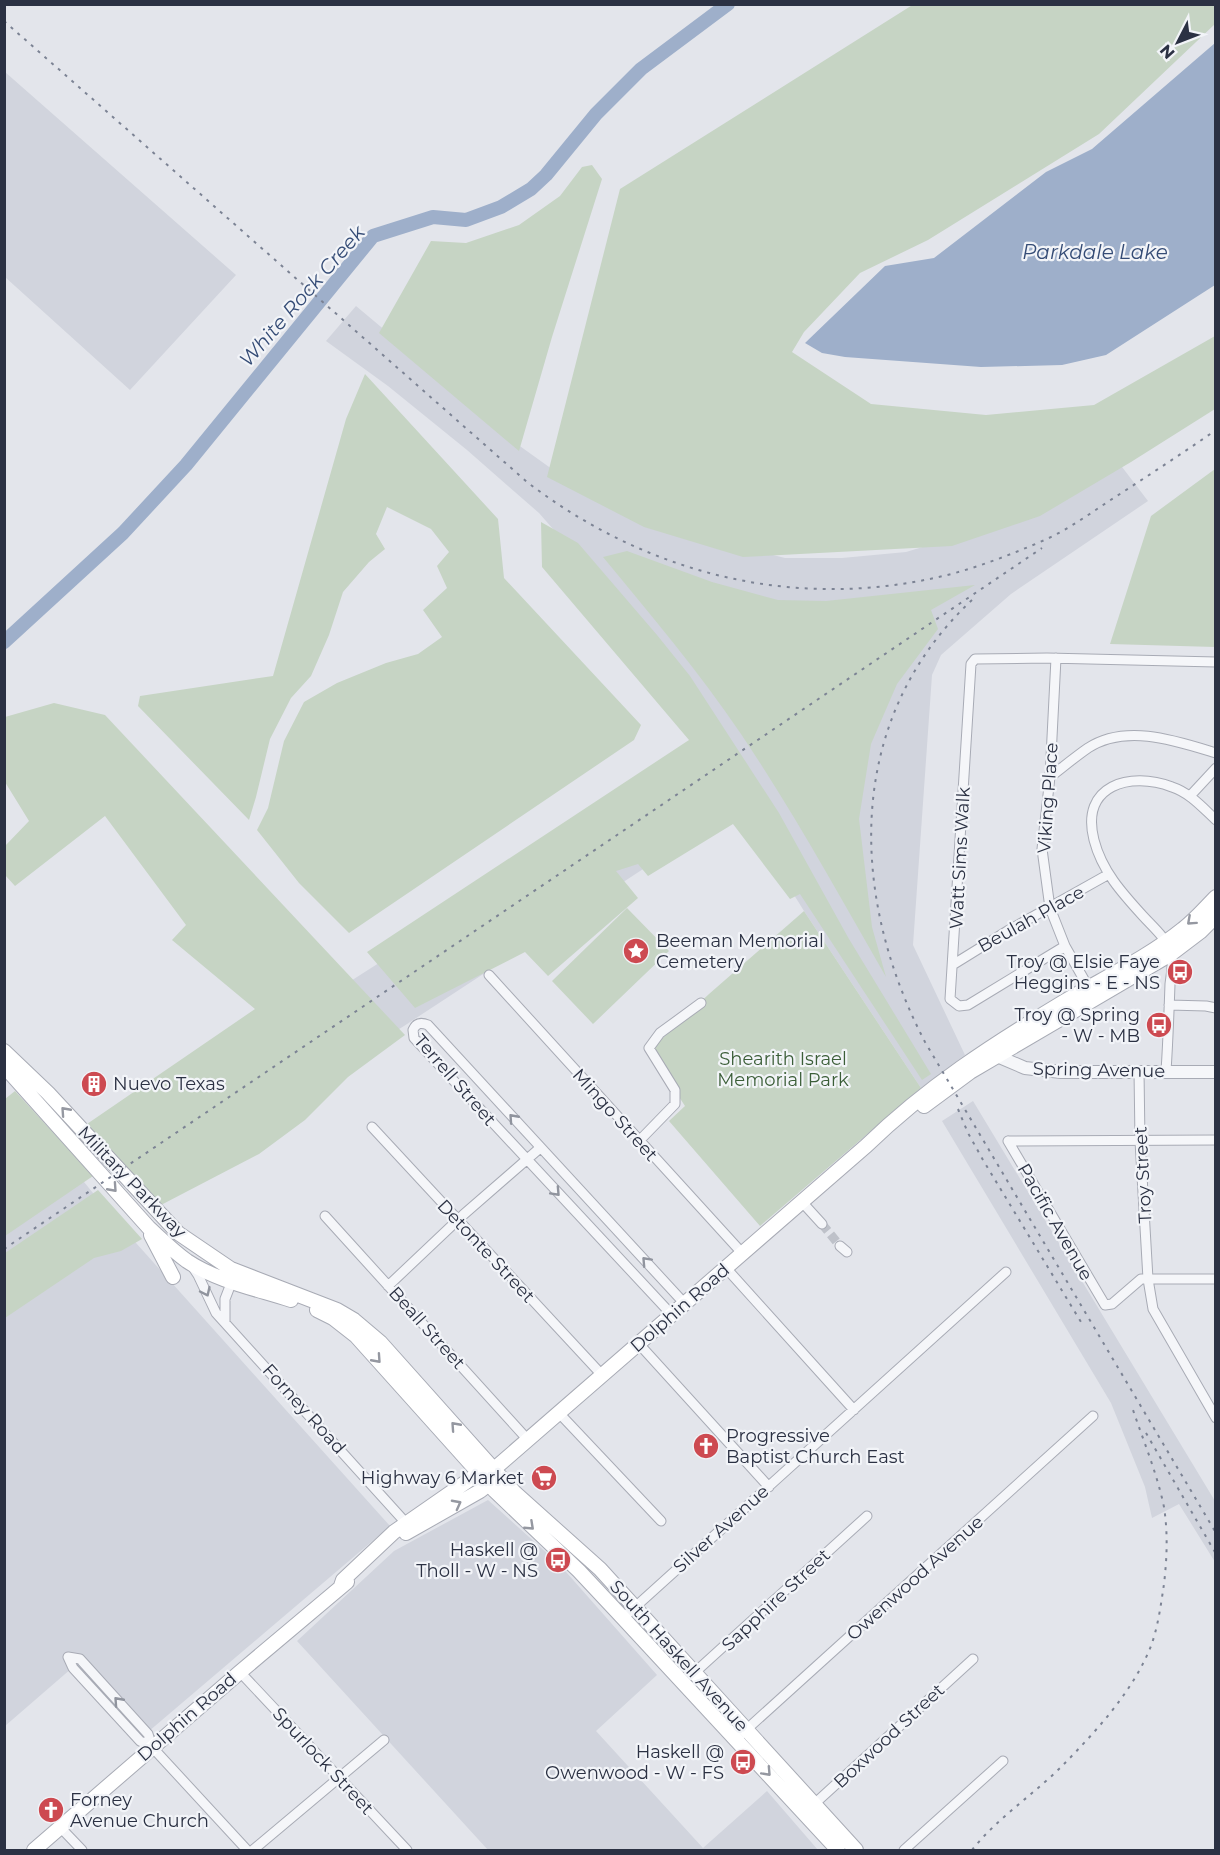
<svg xmlns="http://www.w3.org/2000/svg" width="1220" height="1855" viewBox="0 0 1220 1855" font-family="Montserrat,sans-serif">
<rect width="100%" height="100%" fill="#e3e5eb"/>
<path fill="#d1d4dd" d="M5 72 236 275 130 390 5 277Z
M356 306 454 388 517 444 584 492 702 537 785 558H842L906 552 966 534 1119 463 1148 501 1011 594 941 655 932 675 913 945 965 1055 921 1088 804 911 739 806 404 1026 145 1188 104 1141 357 977 723 743 616 601 539 513 467 450 388 386 326 341Z
M973 1101 1215 1501V1562L1179 1504 1152 1518 1145 1487 1111 1403 942 1121Z
M67 1161 110 1214 390 1526 135 1743 72 1668 5 1726 4 1207Z
M488 1500 559 1564 657 1675 596 1731 703 1848 767 1791 818 1850H488L297 1641 394 1551Z"/>
<path fill="#c6d4c4" d="M914 4 1215 5V24L1099 134 928 240 860 273 804 332 792 352 871 404 986 415 1094 405 1215 336V409L1131 462 1040 516 952 546 743 557 644 527 547 477 620 189Z
M592 165 602 179 552 337 519 451 379 333 431 241 466 243 519 225 560 196 582 167Z
M365 374 498 519 504 578 641 725 634 740 349 933 299 883 257 830 268 808 284 741 304 702 337 683 386 663 418 654 442 637 423 610 447 588 437 566 449 552 431 529 387 507 376 534 385 549 369 562 343 592 329 635 311 676 291 698 270 739 256 797 249 820 138 706 140 696 273 676 346 419Z
M1215 469V647L1110 644 1151 516Z
M541 522 578 543 657 635 690 676 779 813 849 939 931 1074 922 1080 800 894 790 899 733 824 648 876 638 864 616 871 638 898 548 976 525 952 415 1008 367 952 689 740 542 567Z
M627 551 712 582 778 600 826 601 975 585 931 610 938 629 897 684 871 744 859 819 872 927 886 977C839 895 794 813 741 734 699 672 651 615 603 557Z
M54 703 105 715 405 1035 348 1077 305 1120 259 1154 161 1205 87 1124 255 1009 172 940 186 925 105 816 15 886 5 875V846L29 821 5 782V717Z
M627 908 669 951 593 1024 552 981Z
M804 911 921 1088 760 1226 669 1121 685 1106 649 1051 709 994Z
M15 1091 93 1176 5 1236V1099Z
M98 1190 142 1239 121 1251 94 1258 5 1318V1253Z"/>
<path fill="#9eafca" d="M1215 43V285L1106 355 1062 365 981 367 845 357 822 353 805 343 885 266 934 258 1046 172 1092 149Z"/>
<g fill="none" stroke-linecap="round" stroke-linejoin="round">
<path stroke="#9eafca" stroke-width="14" d="M4 642 123 533 186 465 373 236 433 217 466 220 501 207 531 189 546 175 596 114 641 69 728 4"/>
<path stroke="#bec1c9" stroke-width="9" stroke-dasharray="9 4.5" stroke-linecap="butt" d="M822 1224 840 1246"/>
<g stroke="#a8abb5" stroke-width="11">
<path id="minor" d="M1056 658 1050 777 1042 849 1050 908 1065 946 1091 992
M1050 777C1063 767 1075 757 1088 748 1126 723 1177 741 1216 753
M1190 796 1216 768
M1065 946 968 1005 959 1006 950 999 971 664 975 659 1047 658 1216 662
M954 964 1009 930 1109 874
M489 975 743 1254
M1169 1005 1206 1006 1216 1008
M1139 1071 1140 1141 1148 1279 1153 1309 1216 1418
M1166 1071C1168 1042 1169 1013 1170 984 1171 975 1174 961 1171 952 1166 938 1153 927 1143 916 1122 893 1102 871 1094 840 1080 785 1130 771 1172 787 1190 793 1202 807 1216 820
M372 1127 602 1375
M639 1141 675 1104V1090L649 1048 660 1033 701 1003
M1008 1141 1105 1305 1112 1304 1141 1279H1216
M1008 1141 1216 1140
M802 1202 822 1224
M325 1216 528 1440
M840 1246 847 1252
M192 1266 198 1275 216 1313 406 1523
M726 1268 854 1410
M388 1286 463 1215 540 1148
M672 1315 414 1038 413 1030C416 1023 421 1022 428 1025L685 1304
M225 1322V1299L232 1281
M639 1344 769 1487
M559 1413 661 1521
M623 1618 1006 1272
M240 1672 407 1850
M692 1675 867 1516
M736 1739 1093 1416
M152 1747 148 1734 80 1659 68 1657 73 1668 140 1741 152 1747 247 1850
M811 1807 973 1659
M60 1827 82 1850
M253 1850 384 1740
M904 1850 1003 1761"/>
</g>
<g stroke="#a8abb5" stroke-width="14">
<path id="tertiary" d="M991 1050 997 1056 1025 1068 1061 1072H1216"/>
</g>
<g stroke="#a8abb5" stroke-width="16">
<path id="secondary" d="M4 1051 48 1093 178 1233 231 1269 337 1310 354 1320 380 1342 514 1492 600 1569 856 1850
M4 1066 149 1228C161 1239 173 1251 187 1261 217 1281 257 1289 291 1300
M924 1106 970 1072 1171 954 1200 932 1216 916
M151 1235 173 1277
M317 1310 333 1318 356 1336 495 1491 579 1571 623 1618 838 1850
M406 1533 480 1491 489 1484 491 1477
M341 1586 343 1580 394 1532 479 1473 493 1470 866 1146C928 1086 992 1045 1065 1001 1104 978 1147 958 1183 929 1195 920 1205 908 1216 897
M34 1850 240 1672 347 1582"/>
</g>
<use href="#minor" stroke="#f5f6f9" stroke-width="9"/>
<use href="#tertiary" stroke="#f5f6f9" stroke-width="12"/>
<use href="#secondary" stroke="#fff" stroke-width="14"/>
<path stroke="#7c8394" stroke-width="2" stroke-dasharray="3 6" stroke-linecap="butt" d="M4 21 527 482C651 577 803 613 955 573 984 565 1012 554 1040 542 1064 532 1085 517 1106 503 1143 479 1180 455 1216 430
M972 600C844 720 849 896 925 1042L1216 1533
M958 1109 968 1133 983 1160 1084 1327
M4 1249 1042 548
M1146 1433 1216 1554
M972 1850C997 1818 1036 1793 1065 1763 1098 1729 1133 1691 1151 1646 1158 1627 1161 1604 1164 1584 1167 1558 1168 1533 1164 1507 1157 1473 1143 1440 1132 1407"/>
</g>
<defs><path id="oneway-chevron" d="M-2-3.5L2.5 0L-2 3.5" fill="none" stroke-width="1.6" stroke-linecap="round" stroke-linejoin="round" transform="scale(1.5)"/></defs>
<g stroke="#9598a1">
<use href="#oneway-chevron" transform="translate(1191 921) rotate(138)"/>
<use href="#oneway-chevron" transform="translate(65 1111) rotate(-132)"/>
<use href="#oneway-chevron" transform="translate(113 1188) rotate(48)"/>
<use href="#oneway-chevron" transform="translate(377 1359) rotate(48)"/>
<use href="#oneway-chevron" transform="translate(455 1426) rotate(-132)"/>
<use href="#oneway-chevron" transform="translate(457 1504) rotate(-28)"/>
<use href="#oneway-chevron" transform="translate(530 1526) rotate(43)"/>
<use href="#oneway-chevron" transform="translate(767 1772) rotate(47)"/>
</g>
<g stroke="#90949e">
<use href="#oneway-chevron" transform="translate(513 1118) rotate(-132)"/>
<use href="#oneway-chevron" transform="translate(556 1192) rotate(47)"/>
<use href="#oneway-chevron" transform="translate(646 1261) rotate(-133)"/>
<use href="#oneway-chevron" transform="translate(206 1292) rotate(65)"/>
<use href="#oneway-chevron" transform="translate(118 1701) rotate(-132)"/>
</g>
<defs>
<g id="sight-disc" transform="scale(1.35)"><circle r="9.5" fill="#cd4a51" stroke="#f2f4f8"/><path d="M0-6L1.8-2.2L6-1.7L2.9 1.2L3.7 5.4L0 3.3L-3.7 5.4L-2.9 1.2L-6-1.7L-1.8-2.2Z" fill="#fff"/></g>
<g id="bus-disc" transform="scale(1.35)"><circle r="9.5" fill="#cd4a51" stroke="#f2f4f8"/><path d="M-5-6H5V4H4V6H2V4H-2V6H-4V4H-5ZM-3.5-4V0h7V-4ZM-3.5 1.2v1.5H-2V1.2ZM2 1.2v1.5H3.5V1.2Z" fill="#fff"/></g>
<g id="building-disc" transform="scale(1.35)"><circle r="9.5" fill="#cd4a51" stroke="#f2f4f8"/><path d="M-4-6H4V6H1V3H-1V6H-4ZM-2.5-4.3h1.7v1.8h-1.7ZM.8-4.3h1.7v1.8H.8ZM-2.5-1h1.7V.8h-1.7ZM.8-1h1.7V.8H.8Z" fill="#fff"/></g>
<g id="church-disc" transform="scale(1.35)"><circle r="9.5" fill="#cd4a51" stroke="#f2f4f8"/><path d="M-1.2-6h2.4v3.5h3.3v2.4h-3.3V6h-2.4V-.1h-3.3v-2.4h3.3Z" fill="#fff"/></g>
<g id="supermarket-disc" transform="scale(1.35)"><circle r="9.5" fill="#cd4a51" stroke="#f2f4f8"/><path d="M-6-5.5h2.5l.6 2H6L4.5 2H-2.5L-4.4-4H-6ZM-1.5 3.2a1.3 1.3 0 1 0 .1 0ZM3 3.2a1.3 1.3 0 1 0 .1 0Z" fill="#fff"/></g>
</defs>
<g fill-rule="evenodd">
<use href="#sight-disc" x="636" y="951"/>
<use href="#bus-disc" x="1180" y="972"/>
<use href="#bus-disc" x="1159" y="1025"/>
<use href="#building-disc" x="94" y="1084"/>
<use href="#church-disc" x="706" y="1446"/>
<use href="#supermarket-disc" x="544" y="1478"/>
<use href="#bus-disc" x="558" y="1560"/>
<use href="#bus-disc" x="743" y="1762"/>
<use href="#church-disc" x="51" y="1810"/>
</g>
<g text-anchor="middle" dominant-baseline="central" stroke-width="4.5" stroke-linejoin="round" paint-order="stroke">
<g font-size="18" fill="#2b3143" stroke="#f2f4f8">
<text transform="translate(1048 798) rotate(-86)">Viking Place</text>
<text transform="translate(960 858) rotate(-87)">Watt Sims Walk</text>
<text transform="translate(1031 919) rotate(-29)">Beulah Place</text>
<text transform="translate(1099 1070) rotate(1)">Spring Avenue</text>
<text transform="translate(455 1080) rotate(49)">Terrell Street</text>
<text transform="translate(615 1115) rotate(48)">Mingo Street</text>
<text transform="translate(1143 1175) rotate(-93)">Troy Street</text>
<text transform="translate(132 1182) rotate(46)">Military Parkway</text>
<text transform="translate(1055 1222) rotate(60)">Pacific Avenue</text>
<text transform="translate(486 1251) rotate(47)">Detonte Street</text>
<text transform="translate(680 1308) rotate(-41)">Dolphin Road</text>
<text transform="translate(427 1328) rotate(48)">Beall Street</text>
<text transform="translate(304 1409) rotate(48)">Forney Road</text>
<text transform="translate(721 1529) rotate(-42)">Silver Avenue</text>
<text transform="translate(915 1578) rotate(-42)">Owenwood Avenue</text>
<text transform="translate(776 1600) rotate(-43)">Sapphire Street</text>
<text transform="translate(679 1656) rotate(48)">South Haskell Avenue</text>
<text transform="translate(187 1717) rotate(-41)">Dolphin Road</text>
<text transform="translate(889 1736) rotate(-43)">Boxwood Street</text>
<text transform="translate(323 1761) rotate(47)">Spurlock Street</text>
</g>
<g font-size="18" fill="#2b3143" stroke="#f2f4f8" text-anchor="end">
<text x="656" y="941" text-anchor="start">Beeman Memorial<tspan x="656" dy="21">Cemetery</tspan></text>
<text x="1160" y="962">Troy @ Elsie Faye<tspan x="1160" dy="21">Heggins - E - NS</tspan></text>
<text x="1140" y="1015">Troy @ Spring<tspan x="1140" dy="21">- W - MB</tspan></text>
<text x="113" y="1084" text-anchor="start">Nuevo Texas</text>
<text x="726" y="1436" text-anchor="start">Progressive<tspan x="726" dy="21">Baptist Church East</tspan></text>
<text x="524" y="1478">Highway 6 Market</text>
<text x="538" y="1550">Haskell @<tspan x="538" dy="21">Tholl - W - NS</tspan></text>
<text x="724" y="1752">Haskell @<tspan x="724" dy="21">Owenwood - W - FS</tspan></text>
<text x="70" y="1800" text-anchor="start">Forney<tspan x="70" dy="21">Avenue Church</tspan></text>
</g>
<g font-size="18" fill="#3b5e38" stroke="#f2f4f8">
<text x="783" y="1059">Shearith Israel<tspan x="783" dy="21">Memorial Park</tspan></text>
</g>
<g font-size="20" font-style="italic" fill="#354c76" stroke="#f2f4f8">
<text x="1095" y="252">Parkdale Lake</text>
<text transform="translate(302 296) rotate(-49)">White Rock Creek</text>
</g>
</g>
<rect width="1220" height="1855" fill="none" stroke="#2b3143" stroke-width="12"/>
<g transform="translate(1178 42) rotate(228)" stroke="#f2f4f8" stroke-width="4.5" paint-order="stroke">
<path d="M0-4.5L10 22L0 15L-10 22Z" fill="#2b3143"/>
<text y="-9" font-size="16" font-weight="bold" text-anchor="middle" fill="#2b3143">N</text>
</g>
</svg>
